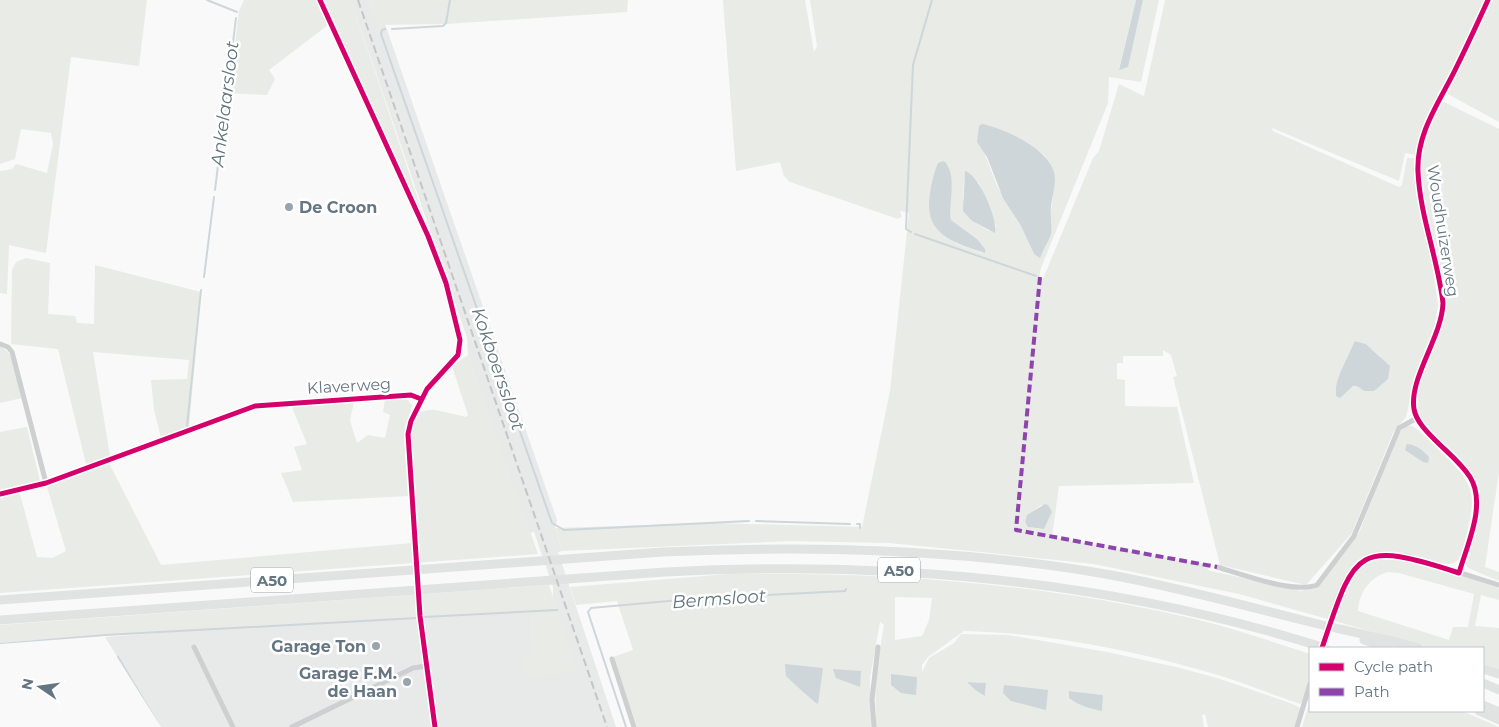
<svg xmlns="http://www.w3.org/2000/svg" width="1499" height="727" viewBox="0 0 1499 727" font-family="Montserrat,sans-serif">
<rect width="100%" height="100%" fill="#f9f9f9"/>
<path fill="#e8e9e9" d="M351 0H369L378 25 385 24 557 520 555 528 562 551 558 552 616 727H161L105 637 553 603V587L534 532 529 533 468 355 467 338Z"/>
<path fill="#e8ebe6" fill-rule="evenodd" d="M0 0H147L139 66 71 57 46 253 9 245 7 294 0 293V171L12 169 16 164 47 173 53 144 51 133 21 129 15 159 0 164Z
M244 0H316L328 25 269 70 275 79 267 95 229 93 239 11Z
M322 0H351L431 238Z
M369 0H628L627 12 446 24 378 25Z
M723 0H805L814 52 817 46 810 0H1136L1119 69 1128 66 1143 0H1159L1141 82 1109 77 1108 103 1041 268 1039 277 1043 279 1093 158 1099 151 1119 84 1144 96 1165 0H1485L1464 50 1432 110 1417 155 1405 153 1399 181 1272 128 1273 131 1399 187 1402 185 1407 158H1417L1438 304 1435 324 1417 371 1406 417 1393 433 1352 533 1306 585 1220 565 1173 377 1177 376 1171 355 1163 350V356H1123V363H1117V379L1125 380V406L1177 407 1194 483 1059 486 1052 537 1211 565 1207 570 1301 591 1316 586 1359 533 1397 435 1406 425 1412 426C1422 432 1431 442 1440 451 1476 486 1477 492 1465 541 1463 548 1462 560 1453 563 1444 566 1432 560 1424 558 1375 543 1350 553 1335 603L1341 605C1346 590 1351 575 1365 565 1394 545 1466 578 1499 588V600L1481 595 1475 626 1499 628V670L1483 664V648H1430L1239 594 1094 564 991 553 889 543 790 541 562 551 555 528 710 523 862 527 890 391 909 213 900 211 902 217 898 219 790 182 784 176 780 162 736 171ZM1027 143 1045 156 1055 179 1050 219 1051 235 1042 253 1034 254 1021 226 997 186 984 152ZM938 163 947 164 949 168 951 220 977 239 985 249 983 253 958 244 941 232 938 227 929 197ZM964 179 979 183 996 227 989 231 972 221 963 199ZM1356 341 1366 344 1381 357 1359 387 1336 386ZM1041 505 1052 512 1044 529 1032 528 1025 522 1027 516ZM1388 572 1399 573 1474 594 1468 627H1453L1449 640 1358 611C1359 592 1370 577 1388 572Z
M1493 0H1499V122L1446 93Z
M1442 101 1499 129V472L1485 567 1499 572V581L1468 568 1465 562 1478 510 1475 482 1461 462 1427 429 1418 412 1416 400 1423 372 1439 332 1445 311 1420 175 1422 144 1439 102Z
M26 258 50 263 48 314 75 316 77 323 94 324 95 265 201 292 189 428 161 438 154 410 151 380 187 379 189 360 93 352 110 456 86 464 58 349 11 344 12 270 16 262Z
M0 347C17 352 18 382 22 398L0 403Z
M468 355 538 554 0 593V498L20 494 37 557 52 558 66 551 47 487 109 463 161 565 412 543 413 559H419L410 431 419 412C424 412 429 409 435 410 445 412 455 414 466 417L468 415 452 366Z
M406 399 412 405 404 435 408 496 293 502 281 473 302 470 294 447 307 444 291 405 354 401 350 421 357 443 368 435 385 438 390 415 383 412 385 400Z
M27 427 40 481 0 490V432Z
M729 574C886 572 1042 583 1195 619 1234 628 1272 642 1310 654 1310 669 1313 694 1300 704 1273 695 1245 683 1218 675 1136 651 1049 633 964 631L928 657 922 665V672L929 658 954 643 961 634 1008 635 1107 652 1176 667 1217 678 1293 704 1300 708 1296 727H1208L1205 714 1202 715 1204 727H876L875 678 884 625 880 622 870 678 871 727H637L613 657 633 650 617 601 576 605 570 587ZM895 597 932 598 929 620 922 636 895 640ZM967 682 986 683 985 696 975 690ZM1069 691 1103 695 1102 711H1101Z
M549 585 578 672 525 677 522 657 531 655 529 611 422 616V600H415L417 617 103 635 0 643V625Z
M1310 701V711H1462L1499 727H1302Z"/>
<path fill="#ced6d9" d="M1136 0H1143L1128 67 1119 70Z
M982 124C1006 129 1055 151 1055 179 1055 188 1052 198 1051 206 1050 215 1052 225 1051 234 1050 239 1042 252 1040 258L1034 254 1021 226 1003 198 987 157 977 142 979 126Z
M944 161C958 174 948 203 951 220L977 239 985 249V253C932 237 919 223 936 168L938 163Z
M965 171C979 175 998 219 995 233L972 221 963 211Z
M1355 341 1366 344 1390 366 1388 379 1374 391H1364L1359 387 1353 386 1340 398 1336 396V386L1340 373Z
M1407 444C1417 445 1422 450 1429 457L1428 463 1423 462 1405 450Z
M1045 504 1048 505 1052 512 1044 529 1028 527 1025 522 1027 515Z
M106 634V636L0 644V643Z
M118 655 161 727 117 657Z
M785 664 823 668 818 704C815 703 790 680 786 676Z
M833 669 861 671 860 687 836 678Z
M891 674 917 677 916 695 901 693 891 685Z
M967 682 986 683 985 696 975 690Z
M1004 685 1048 690 1046 710 1011 701 1003 693Z
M1069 691 1103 695 1102 711C1089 708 1080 706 1069 698Z"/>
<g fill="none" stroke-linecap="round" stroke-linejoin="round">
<path stroke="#ced6d9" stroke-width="2" d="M207 0 237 12
M385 29 382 30 381 34 552 523 564 530 749 521
M392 29 443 26 446 23 450 0
M215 190 236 18
M911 232 906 229 913 65 932 0
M915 234 1036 276
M204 277 214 197
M187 426 201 290
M756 521 850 524
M857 524H860V528
M424 617 557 610
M105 635 417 618
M626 727 588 612 591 608 691 599 845 591 846 589"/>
<path stroke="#d4d8dc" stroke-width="5" stroke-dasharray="5 2.5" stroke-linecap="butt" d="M416 559 419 600"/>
<path stroke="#cecfd0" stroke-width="5" d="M320 0 428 236 446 283 460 340 458 355 427 389 409 427 416 559
M0 344 8 347 12 352 46 483
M0 494 46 483 255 406 411 395 421 399
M1217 567C1242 574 1293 594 1317 585L1354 536 1399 428 1417 418
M1459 573C1467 545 1487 504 1470 477 1461 463 1447 452 1435 440 1427 432 1416 421 1414 409 1409 378 1442 337 1443 303 1438 259 1420 216 1418 172 1416 132 1441 100 1457 66 1468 44 1478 22 1488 0
M419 600 435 727
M194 647 233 727
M1322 648C1339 598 1341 547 1407 556L1499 585
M612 659 634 727
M292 727 413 668 426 666
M874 727 872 699 878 647
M1297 727 1310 684"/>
<path stroke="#e1e2e2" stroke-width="9" d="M0 600 663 552C813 545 963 549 1111 575 1176 587 1239 604 1302 620 1341 630 1380 637 1418 648
M0 620 665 572C889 560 1111 580 1325 648
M1364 640 1389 648
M1483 669 1499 674
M1483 683 1499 690
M1483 705 1499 712
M1479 711 1499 720"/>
<path stroke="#c3c5c6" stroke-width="2" stroke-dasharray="8 4" stroke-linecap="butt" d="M358 0 607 727"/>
<path stroke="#8e44ad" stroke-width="4" stroke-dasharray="8 4" stroke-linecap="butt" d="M1040 277 1016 530 1217 567"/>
<g stroke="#fff" stroke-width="8">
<path id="cycleway" d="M320 0 428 236 446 283 460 340 458 355 427 389 411 421 408 434 420 616 435 727
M0 494 46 483 255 406 411 395 421 399
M1322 648C1355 550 1355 539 1459 573 1467 545 1487 504 1470 477 1461 463 1447 452 1435 440 1427 432 1416 421 1414 409 1409 378 1442 337 1443 303 1438 259 1420 216 1418 172 1416 132 1441 100 1457 66 1468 44 1478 22 1488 0"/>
</g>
<use href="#cycleway" stroke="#d6006c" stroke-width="5"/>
</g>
<g fill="#99a4ac" stroke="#fff" stroke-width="2">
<circle cx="289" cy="207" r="5"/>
<circle cx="376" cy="646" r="5"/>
<circle cx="407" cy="682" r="5"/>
</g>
<g text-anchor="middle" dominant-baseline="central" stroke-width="5" stroke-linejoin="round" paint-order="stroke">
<g fill="#fff" stroke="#939fa8" stroke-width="1">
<rect x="878" y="557.5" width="42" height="25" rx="4"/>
<rect x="251" y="567.5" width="42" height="25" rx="4"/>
</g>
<g font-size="15" font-weight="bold" fill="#657683">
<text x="899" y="570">A50</text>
<text x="272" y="580">A50</text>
</g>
<g font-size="16" font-weight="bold" fill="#657683" stroke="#fff" text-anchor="end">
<text x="299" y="207" text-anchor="start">De Croon</text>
<text x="366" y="646">Garage Ton</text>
<text x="397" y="673">Garage F.M.<tspan x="397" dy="18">de Haan</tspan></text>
</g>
<g font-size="16" fill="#657683" stroke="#fff">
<text transform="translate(1443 231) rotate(81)">Woudhuizerweg</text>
<text transform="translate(349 386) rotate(-3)">Klaverweg</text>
</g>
<g font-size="18" font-style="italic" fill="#60757c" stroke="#fff">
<text transform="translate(225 104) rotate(-83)">Ankelaarsloot</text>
<text transform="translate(498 369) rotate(71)">Kokboerssloot</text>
<text transform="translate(719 599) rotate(-4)">Bermsloot</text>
</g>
</g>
<rect x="1309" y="647" width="175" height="65" fill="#ffffff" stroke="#c1c8cd"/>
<rect x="1319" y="663" width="25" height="8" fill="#d6006c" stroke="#c1c8cd"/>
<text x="1354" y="672" font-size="15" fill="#657683">Cycle path</text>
<rect x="1319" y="688" width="25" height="8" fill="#8e44ad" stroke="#c1c8cd"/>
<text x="1354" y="697" font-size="15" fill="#657683">Path</text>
<g transform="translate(40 687) rotate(283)" stroke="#ffffff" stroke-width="4" paint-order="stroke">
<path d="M0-4L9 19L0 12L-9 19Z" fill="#657683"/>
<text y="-8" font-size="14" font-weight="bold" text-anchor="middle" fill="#657683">N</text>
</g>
</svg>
